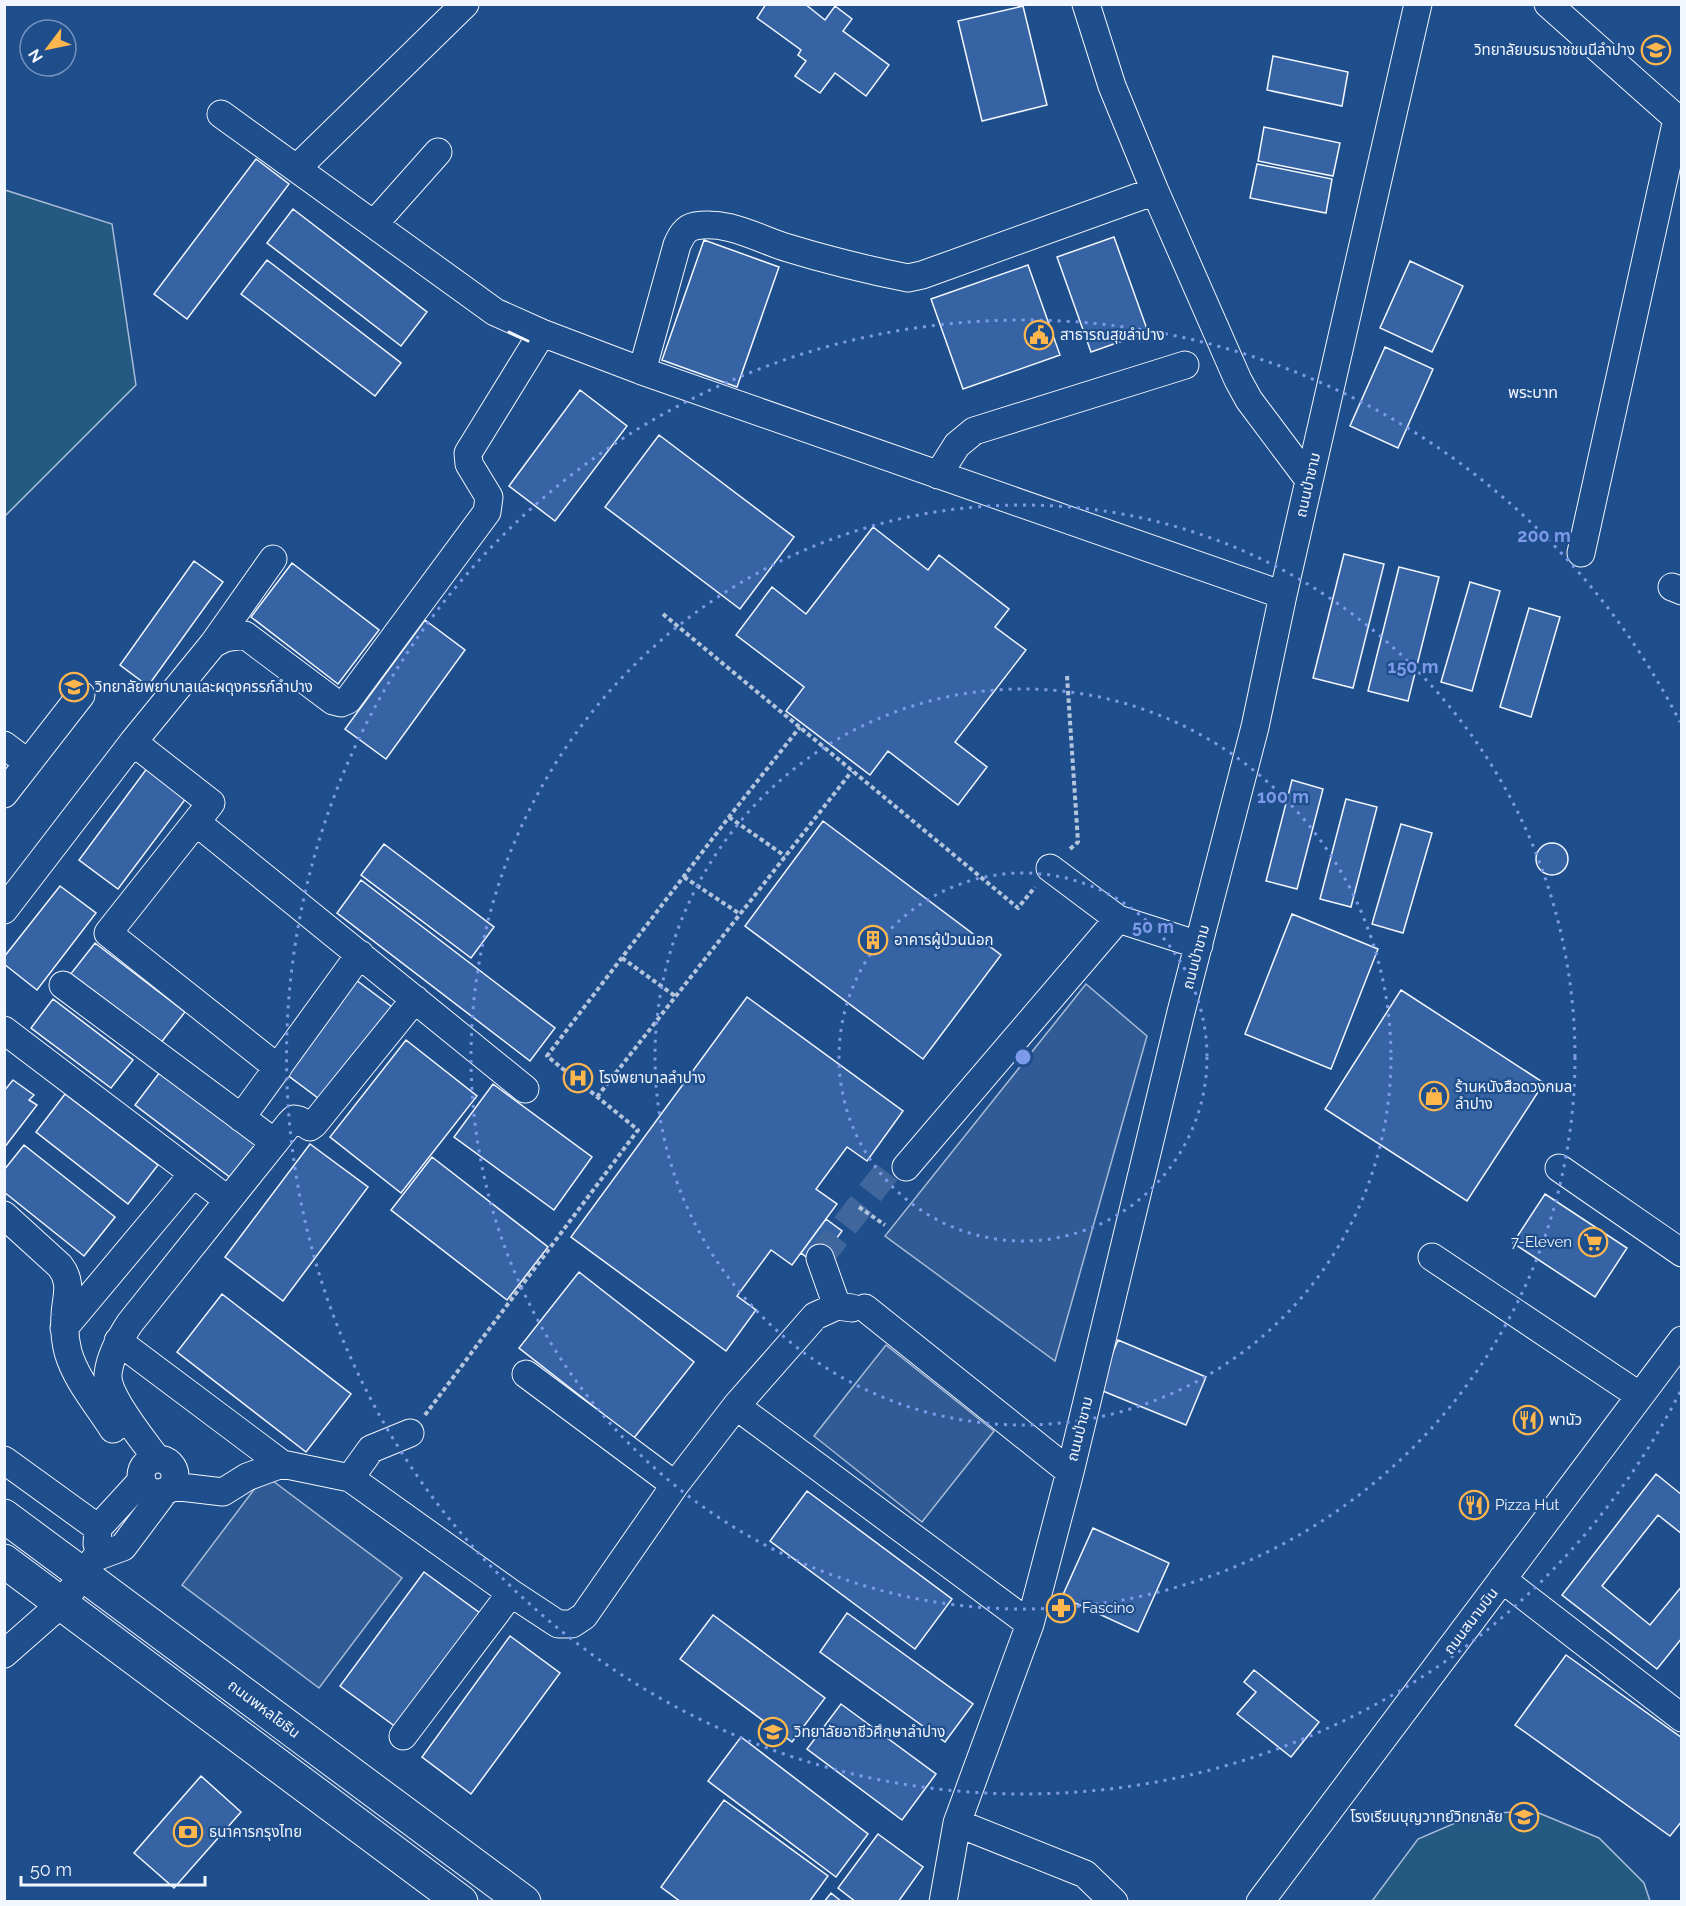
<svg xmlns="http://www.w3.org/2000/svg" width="1686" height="1906" viewBox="0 0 1686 1906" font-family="Raleway,'Noto Sans Thai',sans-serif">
<rect width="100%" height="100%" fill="#1f4e8c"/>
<path fill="#245a82" stroke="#a8bbd7" stroke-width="1.5" d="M5 190 112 224 136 385 5 516Z
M1534 1811 1599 1838 1644 1883 1650 1901H1372L1418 1839 1476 1814Z"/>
<path fill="#305b95" stroke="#a8bbd7" stroke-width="1.5" d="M1086 984 1147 1036 1055 1361 885 1236Z
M886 1345 994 1431 922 1522 814 1436Z
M265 1475 402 1578 319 1688 182 1585Z"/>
<path fill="#3563a3" stroke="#f2f6ff" stroke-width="1.5" d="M766 4H805L825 20 835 6 852 19 843 31 889 65 866 96 835 73 820 93 795 76 806 61 798 55 801 50 757 18Z
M1023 6 1047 105 982 121 958 21Z
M1273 56 1348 72 1342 106 1267 90Z
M1264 127 1340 143 1333 176 1258 161Z
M256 159 289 184 187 319 154 294Z
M1257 164 1332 179 1326 213 1250 198Z
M293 209 427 312 401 346 267 243Z
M1114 237 1148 332 1091 352 1057 257Z
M704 240 779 267 737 387 662 360Z
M267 260 401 363 375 396 241 294Z
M1410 261 1463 286 1432 352 1380 328Z
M1028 265 1060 355 963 389 931 299Z
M1385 347 1433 369 1398 448 1350 426Z
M580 390 627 426 555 521 509 486Z
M659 435 794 537 740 609 605 507Z
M873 527 928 570 939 555 1009 609 995 627 1026 650 955 742 987 767 958 805 888 751 870 775 786 711 804 687 736 635 772 587 806 614Z
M1344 554 1384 564 1353 688 1313 678Z
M194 561 223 582 148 686 120 665Z
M292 563 379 630 338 684 251 617Z
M1399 567 1439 577 1408 701 1368 691Z
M1470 582 1500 591 1472 691 1441 682Z
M1529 608 1560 617 1531 717 1500 707Z
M425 620 465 650 386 759 345 729Z
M148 767 187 797 118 889 79 860Z
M1292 780 1323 789 1297 889 1266 881Z
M1346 799 1377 807 1351 907 1320 899Z
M823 821 1001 955 923 1059 745 926Z
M1401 824 1432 833 1403 933 1372 924Z
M1536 859a16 16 0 1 1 32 0a16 16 0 1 1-32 0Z
M384 844 494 927 471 958 361 875Z
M361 880 555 1028 530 1061 337 913Z
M60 886 96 913 37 990 4 964V957Z
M1292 914 1378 949 1331 1069 1245 1034Z
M95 943 185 1012 156 1049 66 980Z
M356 980 392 1007 322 1101 286 1074Z
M1401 990 1544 1083 1467 1201 1325 1109Z
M747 997 903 1111 867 1161 847 1147 816 1189 837 1204 792 1265 771 1250 737 1296 756 1310 726 1351 571 1237Z
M53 999 133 1060 111 1088 31 1028Z
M406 1040 477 1096 401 1193 330 1137Z
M163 1068 259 1142 231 1178 135 1105Z
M13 1080 34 1095 29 1100 37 1105 4 1148V1091Z
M493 1084 592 1157 554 1210 454 1137Z
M65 1094 158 1165 128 1204 36 1132Z
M310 1144 368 1187 283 1301 225 1257Z
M24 1145 115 1217 84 1256 4 1192V1170Z
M432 1157 548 1247 507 1300 391 1210Z
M1545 1194 1627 1248 1595 1297 1513 1243Z
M826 1219 842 1231 817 1265 801 1253Z
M579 1272 694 1362 634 1438 519 1348Z
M222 1294 351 1394 306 1452 177 1352Z
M1118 1340 1206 1377 1186 1425 1098 1389Z
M1656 1474 1682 1495V1534L1658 1515 1602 1586 1650 1625 1682 1586V1638L1657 1669 1562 1595Z
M807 1491 952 1599 915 1649 770 1541Z
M1093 1528 1169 1563 1138 1632 1062 1597Z
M424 1572 484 1616 400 1730 340 1686Z
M847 1613 973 1704 945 1742 820 1652Z
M713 1615 825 1698 792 1742 680 1659Z
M510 1636 560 1673 471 1794 422 1757Z
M1566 1655 1682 1738V1821L1670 1836 1515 1725Z
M1254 1670 1319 1722 1291 1757 1237 1714 1256 1692 1244 1682Z
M841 1704 936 1774 902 1820 807 1749Z
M741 1737 868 1834 836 1877 708 1781Z
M201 1776 241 1812 174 1888 134 1853Z
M724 1800 828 1876 809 1902H681L661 1887Z
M878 1834 923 1867 898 1902H856L838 1888Z
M831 1893 842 1902H824Z"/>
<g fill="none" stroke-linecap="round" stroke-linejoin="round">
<path stroke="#3f679d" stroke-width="27" stroke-dasharray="27 14" stroke-linecap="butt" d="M820 1258 891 1166"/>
<g stroke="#f2f6ff" stroke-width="29">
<path id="minor" d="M1086 4 1112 86 1155 191 1238 380 1249 400 1309 480
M1548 4 1682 123
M221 114 495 312 542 333 642 371 1283 595
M297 168 465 4
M374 224 438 152
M642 371 677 245C681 236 685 228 695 226 728 220 758 239 788 248 827 260 868 270 908 278L922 275 1155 191
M938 475 957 445 974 431 1185 365
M1581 553 1677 119
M1672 587 1682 591
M213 644 225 638 245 635 333 701 341 703 348 700 487 512 489 497 469 464 468 453 542 333
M133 742 211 803 108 933 278 1068
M4 745 28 763
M4 794 81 695
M196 822 525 1089
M1050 868 1118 919 1199 945
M4 910 133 742 213 644 273 559
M63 985 274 1142
M4 1030 228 1200
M241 1118 360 954
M906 1167 1118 919
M1559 1168 1682 1253
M4 1215 60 1266C73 1283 66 1296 65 1315 64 1328 65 1340 68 1352 76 1380 98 1405 113 1429
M1432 1257 1640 1396
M820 1258 837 1306
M865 1308 1070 1472
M64 1328 193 1174
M118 1341 282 1464
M526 1374 675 1485
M736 1406 1030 1624
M157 1459C144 1441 106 1396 108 1374 110 1356 120 1338 130 1323L290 1123 294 1119 299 1120 310 1127 314 1124 415 999
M141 1476a17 17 0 1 1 34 0a17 17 0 1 1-34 0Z
M4 1460 98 1528
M350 1478 371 1449 410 1433
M172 1486 223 1492 247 1477 282 1464 350 1478 511 1593 558 1624H572L584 1616 675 1485 736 1406 815 1316 837 1306 852 1308
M97 1544 98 1528 142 1480
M1502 1579 1682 1718
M4 1654 62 1603 96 1557 123 1547 165 1491
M403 1736 511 1593
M957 1823 1085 1874 1114 1902
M943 1902 957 1823 1030 1624 1070 1472 1181 1012 1255 727 1283 595 1418 4
M1260 1902 1682 1340"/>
</g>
<g stroke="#f2f6ff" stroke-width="35">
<path id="major" d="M4 1516 524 1902
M4 1561 461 1902"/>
</g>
<path stroke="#b3c4dc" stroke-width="4" stroke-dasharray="4.5 3" stroke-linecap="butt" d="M663 614 1018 908 1035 887
M1067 676 1078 842 1069 850
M729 817 785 856
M684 877 740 914
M622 958 675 996
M597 1097 852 771
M859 1207 885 1225
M425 1415 638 1130 547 1056 729 817 800 727"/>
<use href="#minor" stroke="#1f4e8c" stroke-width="27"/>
<use href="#major" stroke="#1f4e8c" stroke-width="33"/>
<path stroke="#f2f6ff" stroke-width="3" d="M509 332 528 341"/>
</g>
<g fill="none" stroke="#7d9aea" stroke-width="3" stroke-dasharray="3 6">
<circle cx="1023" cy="1057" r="184"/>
<circle cx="1023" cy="1057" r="368"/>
<circle cx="1023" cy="1057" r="552"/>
<path d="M1680 1392A737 737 0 1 1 1680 722"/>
</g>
<defs>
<g id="university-ring" transform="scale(1.5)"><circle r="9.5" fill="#1f4e8c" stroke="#ffb74d" stroke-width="1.5"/><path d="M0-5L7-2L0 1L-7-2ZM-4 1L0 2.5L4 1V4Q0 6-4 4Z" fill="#ffb74d"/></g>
<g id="civic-ring" transform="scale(1.5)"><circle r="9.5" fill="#1f4e8c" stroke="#ffb74d" stroke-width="1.5"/><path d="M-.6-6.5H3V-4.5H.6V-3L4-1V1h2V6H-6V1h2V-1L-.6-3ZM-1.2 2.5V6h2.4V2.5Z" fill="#ffb74d"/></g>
<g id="building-ring" transform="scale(1.5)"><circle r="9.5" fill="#1f4e8c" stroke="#ffb74d" stroke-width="1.5"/><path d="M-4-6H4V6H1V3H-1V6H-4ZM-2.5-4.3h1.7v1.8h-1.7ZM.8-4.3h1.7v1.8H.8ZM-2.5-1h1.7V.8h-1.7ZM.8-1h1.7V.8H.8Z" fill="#ffb74d"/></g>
<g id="hospital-ring" transform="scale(1.5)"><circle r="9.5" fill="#1f4e8c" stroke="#ffb74d" stroke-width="1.5"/><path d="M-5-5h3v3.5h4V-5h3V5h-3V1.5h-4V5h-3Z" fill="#ffb74d"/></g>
<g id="shop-ring" transform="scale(1.5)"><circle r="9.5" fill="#1f4e8c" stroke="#ffb74d" stroke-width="1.5"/><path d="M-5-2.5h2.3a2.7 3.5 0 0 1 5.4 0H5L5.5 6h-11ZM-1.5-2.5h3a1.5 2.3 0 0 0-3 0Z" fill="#ffb74d"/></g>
<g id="supermarket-ring" transform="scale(1.5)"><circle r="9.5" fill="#1f4e8c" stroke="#ffb74d" stroke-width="1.5"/><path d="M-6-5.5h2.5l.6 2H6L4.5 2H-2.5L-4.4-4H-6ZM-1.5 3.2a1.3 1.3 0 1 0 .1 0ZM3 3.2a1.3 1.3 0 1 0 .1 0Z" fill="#ffb74d"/></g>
<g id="restaurant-ring" transform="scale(1.5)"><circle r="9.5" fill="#1f4e8c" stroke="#ffb74d" stroke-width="1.5"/><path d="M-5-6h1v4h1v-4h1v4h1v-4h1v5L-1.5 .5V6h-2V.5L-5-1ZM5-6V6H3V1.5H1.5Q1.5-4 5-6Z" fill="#ffb74d"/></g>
<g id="pharmacy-ring" transform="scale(1.5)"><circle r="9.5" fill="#1f4e8c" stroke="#ffb74d" stroke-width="1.5"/><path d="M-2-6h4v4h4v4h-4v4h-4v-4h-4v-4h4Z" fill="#ffb74d"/></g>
<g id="school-ring" transform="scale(1.5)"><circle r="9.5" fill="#1f4e8c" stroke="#ffb74d" stroke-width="1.5"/><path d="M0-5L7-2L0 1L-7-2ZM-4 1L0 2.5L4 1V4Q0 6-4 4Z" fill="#ffb74d"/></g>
<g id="bank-ring" transform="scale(1.5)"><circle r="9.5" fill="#1f4e8c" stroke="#ffb74d" stroke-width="1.5"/><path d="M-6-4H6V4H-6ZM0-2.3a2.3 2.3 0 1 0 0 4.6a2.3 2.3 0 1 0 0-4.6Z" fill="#ffb74d"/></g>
</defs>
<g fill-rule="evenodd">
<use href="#university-ring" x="1656" y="50"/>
<use href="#civic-ring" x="1039" y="335"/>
<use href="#university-ring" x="74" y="687"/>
<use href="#building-ring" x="873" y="940"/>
<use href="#hospital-ring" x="578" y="1078"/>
<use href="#shop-ring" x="1434" y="1096"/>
<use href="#supermarket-ring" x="1593" y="1242"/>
<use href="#restaurant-ring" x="1528" y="1420"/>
<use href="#restaurant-ring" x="1474" y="1505"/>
<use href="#pharmacy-ring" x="1061" y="1608"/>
<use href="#university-ring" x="773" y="1732"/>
<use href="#school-ring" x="1524" y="1817"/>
<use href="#bank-ring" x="188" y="1832"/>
</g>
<g text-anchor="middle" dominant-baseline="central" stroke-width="4.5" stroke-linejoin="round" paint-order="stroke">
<g font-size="15" fill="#f2f6ff" stroke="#1f4e8c" text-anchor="start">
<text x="1635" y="50" text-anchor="end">วิทยาลัยบรมราชชนนีลำปาง</text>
<text x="1060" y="335">สาธารณสุขลำปาง</text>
<text x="95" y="687">วิทยาลัยพยาบาลและผดุงครรภ์ลําปาง</text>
<text x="894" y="940">อาคารผู้ป่วนนอก</text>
<text x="599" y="1078">โรงพยาบาลลำปาง</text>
<text x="1455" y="1087">ร้านหนังสือดวงกมล<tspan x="1455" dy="17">ลำปาง</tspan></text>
<text x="1572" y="1242" text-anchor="end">7-Eleven</text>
<text x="1549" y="1420">พานัว</text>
<text x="1495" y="1505">Pizza Hut</text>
<text x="1082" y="1608">Fascino</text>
<text x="794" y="1732">วิทยาลัยอาชีวศึกษาลำปาง</text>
<text x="1503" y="1817" text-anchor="end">โรงเรียนบุญวาทย์วิทยาลัย</text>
<text x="209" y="1832">ธนาคารกรุงไทย</text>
</g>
<g font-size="15" fill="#f2f6ff" stroke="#1f4e8c">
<text transform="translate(1308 485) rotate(-77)">ถนนป่าขาม</text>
<text transform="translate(1196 957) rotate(-75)">ถนนป่าขาม</text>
<text transform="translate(1080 1429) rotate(-76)">ถนนป่าขาม</text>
<text transform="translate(1471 1621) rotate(-53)">ถนนสนามบิน</text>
<text transform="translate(264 1709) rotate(37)">ถนนพหลโยธิน</text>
</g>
<g font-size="16" fill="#f2f6ff" stroke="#1f4e8c">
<text x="1533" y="392">พระบาท</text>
</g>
</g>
<circle cx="1023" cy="1057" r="9" fill="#7d9aea" stroke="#1f4e8c" stroke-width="3"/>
<g font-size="18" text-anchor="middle" font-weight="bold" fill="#7d9aea" stroke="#1f4e8c" stroke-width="4.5" stroke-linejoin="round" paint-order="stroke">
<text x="1544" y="542">200 m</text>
<text x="1413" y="673">150 m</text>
<text x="1283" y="803">100 m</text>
<text x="1153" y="933">50 m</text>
</g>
<rect width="1686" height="1906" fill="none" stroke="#f2f6ff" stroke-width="12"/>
<g transform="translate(48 48) rotate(238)"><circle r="28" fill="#1f4e8c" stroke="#7391ba" stroke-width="1.5"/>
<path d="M0-4.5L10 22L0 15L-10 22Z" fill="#ffb74d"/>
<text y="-9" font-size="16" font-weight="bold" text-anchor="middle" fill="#f2f6ff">N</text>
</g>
<path d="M21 1876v9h184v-9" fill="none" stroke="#f2f6ff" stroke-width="3"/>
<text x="30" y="1876" font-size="18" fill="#f2f6ff" stroke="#1f4e8c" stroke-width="4.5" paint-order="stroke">50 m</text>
</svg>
